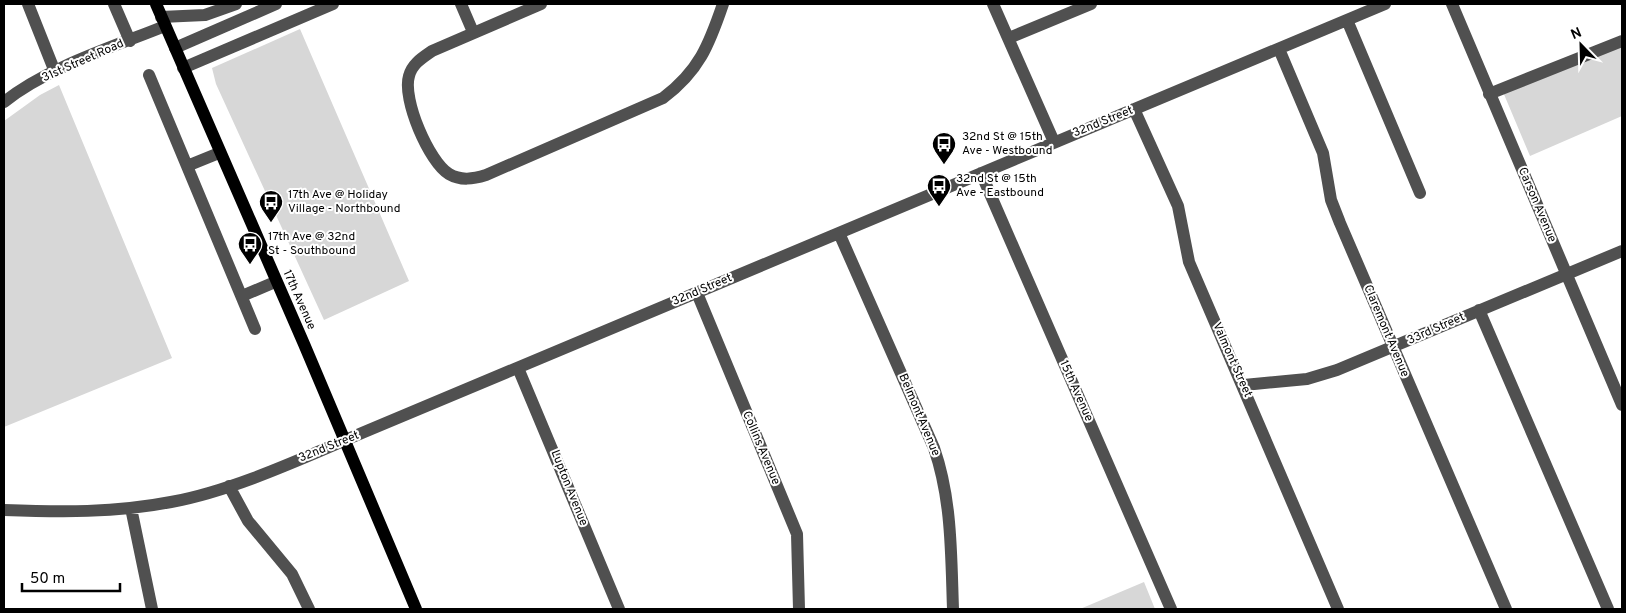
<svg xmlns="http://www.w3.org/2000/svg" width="1626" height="613" viewBox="0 0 1626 613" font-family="Overpass,sans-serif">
<rect width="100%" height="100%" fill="#fff"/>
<path fill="#d7d7d7" d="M300 29 409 281 324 320 216 84 212 68Z
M1622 45V116L1530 156 1503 92Z
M59 85 172 358 4 427V121L40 95Z
M1144 582 1155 609H1080Z"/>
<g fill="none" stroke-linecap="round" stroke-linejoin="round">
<path stroke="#505050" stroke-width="12" d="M28 4 55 72
M114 4 130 41
M461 4 473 32
M541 4 432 51C422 58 412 64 409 76 402 99 429 162 449 174 461 181 473 179 486 175L663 98C699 71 709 45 723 4
M993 4 1054 142
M1452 4 1622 405
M161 17 205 15 236 4
M1347 20 1420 193
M1009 38 1091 4
M175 48 276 4
M1279 49 1323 153 1331 200 1340 223 1506 609
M183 68 333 4
M149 75 255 329
M1489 94 1622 41
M4 102C48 67 113 47 165 26
M1134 109 1178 206 1189 262 1338 609
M187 166 219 153
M981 173 1171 609
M839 233 934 448C952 500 951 554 953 609
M697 293 797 534 799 609
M242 296 275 282
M1479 310 1608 609
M518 368 619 609
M1244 385 1307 379 1337 370 1622 251
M229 486 248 521 292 574 309 609
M131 508 152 609
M4 510C60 512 115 513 171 502 236 490 307 456 369 430L1385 4"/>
<path stroke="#000" stroke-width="12" d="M156 4 304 344 416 609"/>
</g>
<defs>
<g id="bus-pin" transform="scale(1.25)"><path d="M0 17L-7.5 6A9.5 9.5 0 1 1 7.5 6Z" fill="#000" stroke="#fff"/><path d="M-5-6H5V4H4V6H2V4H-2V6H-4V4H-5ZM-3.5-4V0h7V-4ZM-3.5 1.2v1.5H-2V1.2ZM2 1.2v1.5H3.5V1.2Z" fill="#fff"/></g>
</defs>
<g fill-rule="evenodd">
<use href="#bus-pin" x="944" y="144"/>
<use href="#bus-pin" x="939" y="186"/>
<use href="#bus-pin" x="271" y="202"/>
<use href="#bus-pin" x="250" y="244"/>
</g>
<g text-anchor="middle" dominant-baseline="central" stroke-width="4" stroke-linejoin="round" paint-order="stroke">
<g font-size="12" fill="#000" stroke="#fff">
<text transform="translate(83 61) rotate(-24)">31st Street Road</text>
<text transform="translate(1103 122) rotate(-22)">32nd Street</text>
<text transform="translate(1537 205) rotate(67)">Carson Avenue</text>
<text transform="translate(702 290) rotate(-23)">32nd Street</text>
<text transform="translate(299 300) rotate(66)">17th Avenue</text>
<text transform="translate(1436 329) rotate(-24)">33rd Street</text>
<text transform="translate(1386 331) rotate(67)">Claremont Avenue</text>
<text transform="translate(1232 360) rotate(66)">Valmont Street</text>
<text transform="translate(1076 391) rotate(66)">15th Avenue</text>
<text transform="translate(919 415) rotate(67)">Belmont Avenue</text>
<text transform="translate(329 447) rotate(-22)">32nd Street</text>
<text transform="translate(761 448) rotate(67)">Collins Avenue</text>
<text transform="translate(569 488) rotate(68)">Lupton Avenue</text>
</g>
<g font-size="12" fill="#000" stroke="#fff" text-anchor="start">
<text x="962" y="137">32nd St @ 15th<tspan x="962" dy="14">Ave - Westbound</tspan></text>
<text x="956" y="179">32nd St @ 15th<tspan x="956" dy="14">Ave - Eastbound</tspan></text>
<text x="288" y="195">17th Ave @ Holiday<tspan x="288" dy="14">Village - Northbound</tspan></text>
<text x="268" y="237">17th Ave @ 32nd<tspan x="268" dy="14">St - Southbound</tspan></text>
</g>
</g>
<rect width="1626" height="613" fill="none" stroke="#000000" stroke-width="10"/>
<g transform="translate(1581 45) rotate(337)" stroke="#ffffff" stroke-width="4" paint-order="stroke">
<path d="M0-4L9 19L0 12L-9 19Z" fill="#000000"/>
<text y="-8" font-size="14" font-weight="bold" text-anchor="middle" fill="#000000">N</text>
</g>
<path d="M22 583v8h98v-8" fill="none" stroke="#000000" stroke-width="2.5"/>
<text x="30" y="583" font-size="15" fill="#000000" stroke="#ffffff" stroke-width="4" paint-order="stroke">50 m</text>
</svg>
